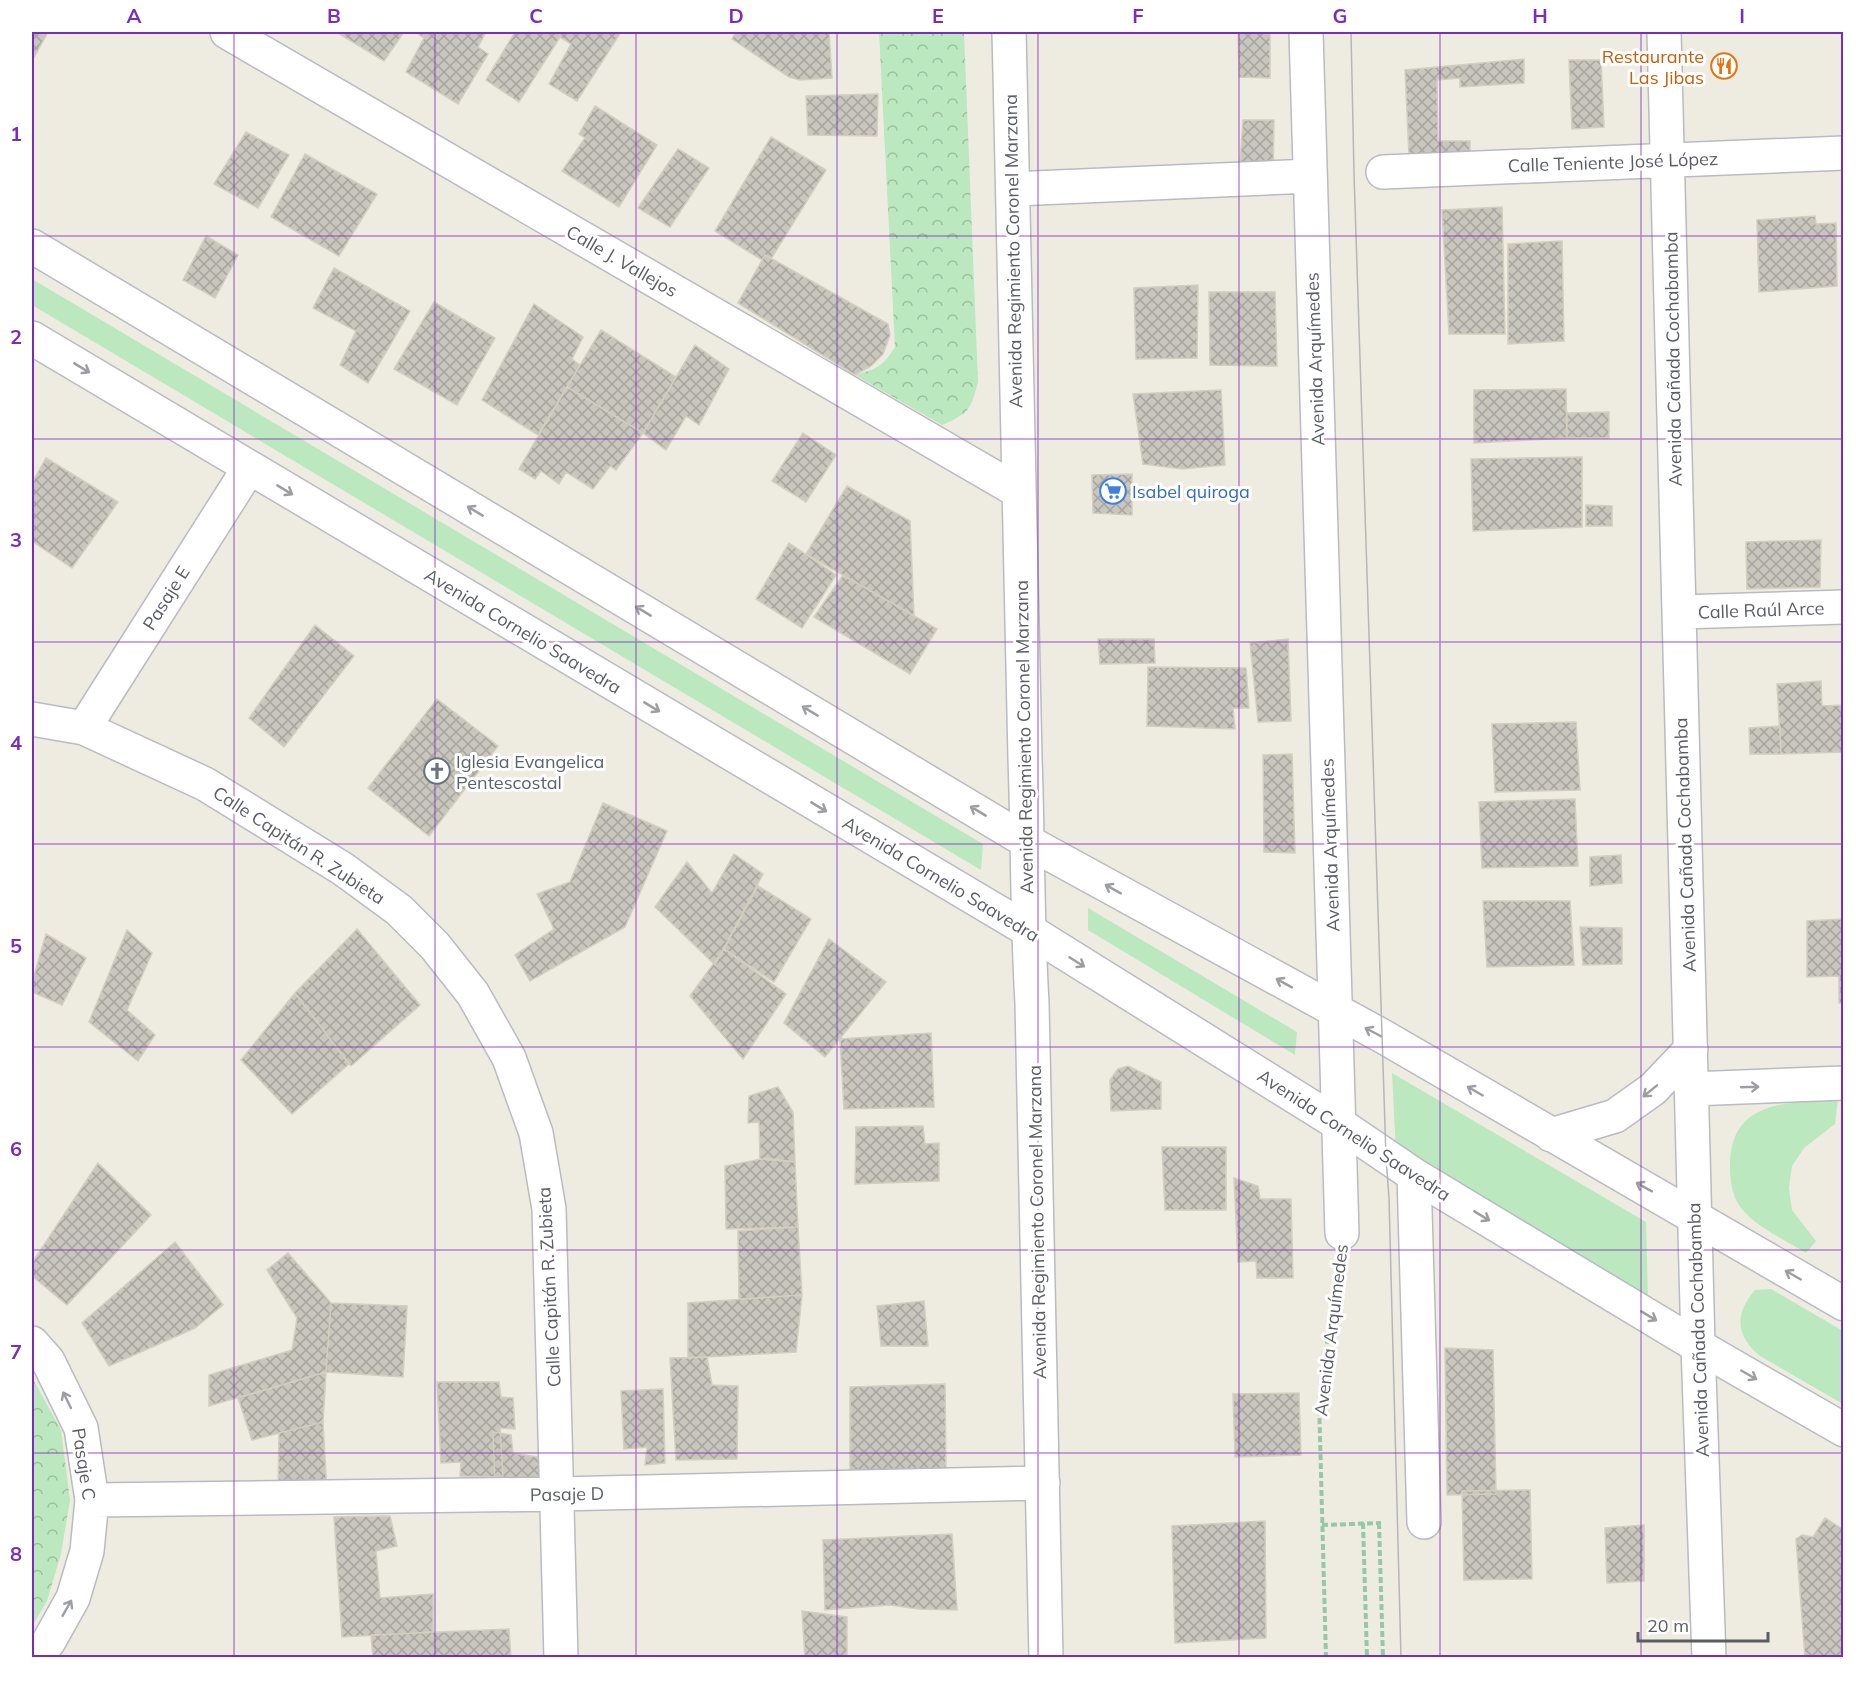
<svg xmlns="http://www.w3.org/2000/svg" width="1875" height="1689" viewBox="0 0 1875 1689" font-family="Mulish,sans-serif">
<defs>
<pattern id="forest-crowns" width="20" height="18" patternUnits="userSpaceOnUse" patternTransform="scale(1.5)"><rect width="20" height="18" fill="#bbe8be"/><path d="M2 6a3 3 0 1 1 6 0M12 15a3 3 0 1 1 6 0" fill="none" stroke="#9bbf9e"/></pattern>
<pattern id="building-cross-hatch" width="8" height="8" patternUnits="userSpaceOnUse" patternTransform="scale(1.5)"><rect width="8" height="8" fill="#c9c6be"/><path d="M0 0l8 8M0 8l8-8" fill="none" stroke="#a6a49e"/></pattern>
</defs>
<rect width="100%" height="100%" fill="#eeece1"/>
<path fill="#bbe8be" d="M32 279 983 844 981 870 32 305Z
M1088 908 1297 1032 1295 1055 1088 930Z
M1392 1073 1646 1222 1648 1299 1396 1152Z
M1838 1099 1835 1124 1804 1148 1792 1166 1789 1188 1792 1210 1816 1241 1806 1253C1785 1240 1756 1227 1741 1208 1731 1195 1730 1179 1730 1164 1731 1099 1789 1103 1838 1099Z
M1771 1289 1843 1331V1404L1760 1356C1736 1336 1734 1314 1755 1290Z"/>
<path fill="url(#forest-crowns)" d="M879 32H964L978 382C971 410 968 414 942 425L855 375C877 369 883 366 895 347Z
M32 1377 61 1430 70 1500 61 1554 47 1601 32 1626Z"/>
<path fill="url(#building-cross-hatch)" stroke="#d3cebf" stroke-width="1.5" d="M32 32H48L32 61Z
M336 32H404L384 61Z
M415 32H486L478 47 488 54 458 104 406 72 424 38Z
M515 32H621L577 101 549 84 571 44 560 37 519 102 486 80Z
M736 32H829L832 78 800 80 789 77 732 39Z
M1238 32H1270V78L1239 77Z
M1524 59V83L1460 87V78L1437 80 1438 141H1470V155H1409L1405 70Z
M1569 60H1601L1604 127 1572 129Z
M878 94 877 136 808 135 806 96Z
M595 106 657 145 619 207 562 171 585 138 579 134Z
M1243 120H1274L1273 176 1239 178Z
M246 132 289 155 258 208 214 184Z
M771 137 826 170 771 259 765 255 762 260 715 231Z
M678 149 709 168 670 227 638 208Z
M305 154 377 194 339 256 271 217Z
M1502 207 1505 334H1449L1442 210Z
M1815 216 1816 224 1836 223 1837 286 1759 292 1757 220Z
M206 236 238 255 215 298 183 280Z
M1562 241 1564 341 1508 344V244Z
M765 255 888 324 890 335 883 354 871 366 855 375 738 303Z
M334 268 410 311 368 383 340 365 356 331 313 308Z
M1198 285 1197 358 1136 359 1134 288Z
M1209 292H1275L1277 366 1210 365Z
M434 302 495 338 457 405 394 369Z
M534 304 583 337 572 359 580 365 538 435 482 400Z
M601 330 676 377 643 433 567 387Z
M695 345 729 369 699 425 686 416 666 450 643 433Z
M567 387 643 433 616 470 610 466 593 489 566 472 559 484 541 471 535 479 519 469Z
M1566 389 1567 438 1474 443V390Z
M1221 390 1225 465 1182 469 1143 464 1133 394Z
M1609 412V438H1567V413Z
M803 433 836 455 806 502 772 481Z
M1582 457V527L1473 531 1471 459Z
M46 458 118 502 72 568 32 541V483Z
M1132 474V515L1093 513 1092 475Z
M847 486 910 521 914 616 806 554Z
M1586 505 1612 506V526H1586Z
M1821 540 1820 587 1747 589 1746 542Z
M789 543 836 575 802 628 756 599Z
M843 575 937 629 910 674 814 617Z
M315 625 354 656 284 747 249 718Z
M1098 639H1154L1155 663 1100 664Z
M1288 639 1291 721 1258 722 1250 643Z
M1148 667 1246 668 1249 708H1233L1235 729 1147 726Z
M1821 681 1822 706 1844 705V752L1781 754 1777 684Z
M437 699 498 746 429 836 368 788Z
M1576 722 1580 790 1495 792 1492 724Z
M1780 726 1781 754H1750L1749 728Z
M1292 754 1295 853 1264 852 1263 755Z
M1575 799 1578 866 1482 868 1479 802Z
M603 803 667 831 625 927 530 981 515 955 554 929 537 894 570 882Z
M734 854 763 874 715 965 655 907 687 862 712 893Z
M1621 855 1622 883 1590 886V857Z
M758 886 811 919 774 982 724 949Z
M1483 901H1570L1574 965 1487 967Z
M1844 919V1003H1839V976L1807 977V921Z
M1580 927 1622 928V964L1583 965Z
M357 929 420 1005 351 1066 295 993Z
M127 930 152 953 127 1010 155 1035 138 1061 89 1022Z
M46 934 86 958 62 1005 32 992V983Z
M829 939 886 982 825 1057 784 1023Z
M724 949 786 994 743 1059 690 996Z
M295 993 349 1064 292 1114 241 1060Z
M931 1033 934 1107 844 1109 840 1039Z
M1128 1066 1161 1082V1109L1111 1111 1110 1080 1118 1069Z
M778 1087 793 1112 795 1162 760 1159 759 1122 748 1123 749 1096Z
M923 1126 925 1144 939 1143V1181L855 1184 856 1127Z
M1162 1147H1226V1210H1165Z
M766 1158 795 1162 798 1227 726 1229 725 1166Z
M98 1163 151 1215 67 1305 32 1276V1263Z
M1234 1178 1258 1186 1260 1199H1291L1293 1278H1257L1256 1261 1238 1262Z
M798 1227 802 1295 739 1299 738 1231Z
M175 1242 223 1305 195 1328 109 1366 82 1323Z
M288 1253 331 1303 326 1372 209 1406V1375L292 1350 297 1318 267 1270Z
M802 1295 796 1352 688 1358V1303Z
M924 1301 928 1346H881L877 1306Z
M331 1303 407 1306 403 1377 326 1372Z
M1445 1348 1493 1350 1496 1494 1447 1495Z
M707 1357 712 1385 738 1386 737 1459 676 1460 670 1358Z
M326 1372 323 1422 252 1440 238 1398Z
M437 1382H499L501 1397 513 1398 515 1429 500 1428 503 1477 460 1476 461 1462 441 1463Z
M945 1384 946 1470H850V1387Z
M663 1389 665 1463 645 1465 647 1447 624 1449 621 1391Z
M1299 1393 1301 1455 1235 1457 1233 1394Z
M323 1422 327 1493 278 1494 279 1433Z
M493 1432 511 1435 513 1453 542 1458V1485L495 1486Z
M1530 1490 1532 1579 1464 1580 1462 1491Z
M390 1516 397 1546 376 1551 380 1598 433 1594V1632L342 1637 334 1517Z
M1825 1518 1844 1530V1658H1805L1796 1539 1802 1535 1813 1537Z
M1265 1521 1266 1638 1175 1643 1172 1526Z
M1644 1525V1581L1607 1583 1605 1528Z
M952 1534 957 1610 918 1609 890 1605 825 1610 823 1540Z
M802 1611 847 1617V1658H805Z
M509 1629 511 1658H373L371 1635Z"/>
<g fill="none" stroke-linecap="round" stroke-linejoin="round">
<g stroke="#b9bbc1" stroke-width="36">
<path id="minor" d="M227 32 1018 491
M1009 32C1015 274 1018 516 1025 759 1028 840 1027 921 1032 1003L1046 1658
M1306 32 1342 1233
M1664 32 1698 1346 1709 1658
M1383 172 1844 153
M1013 189 1310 176
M32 246 1028 842 1384 1037 1844 1304
M32 338 1028 930 1339 1124 1414 1175 1698 1346 1844 1430
M1679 612 1844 607
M32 719 84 728 205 784 343 869 399 910 435 946 473 994 509 1058 536 1133 549 1209 561 1658
M84 728 249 468
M1691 1089 1844 1083
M1551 1135 1615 1116 1653 1089 1691 1049
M1414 1175 1424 1522
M32 1343 48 1361 81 1428 92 1500 87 1551 73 1598 49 1641 36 1658
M92 1500 558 1494 1043 1483"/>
</g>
<path stroke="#94c9a7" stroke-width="4" stroke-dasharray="6 3" stroke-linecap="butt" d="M1363 1523 1367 1658
M1379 1523 1383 1658
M1322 1525 1381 1523
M1326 1658 1319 1400 1337 1273"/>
<use href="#minor" stroke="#fff" stroke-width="33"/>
<path stroke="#b5b6b6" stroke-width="1.5" d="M1351 32 1354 174 1386 1157 1389 1198 1401 1658"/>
</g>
<defs><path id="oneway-shaft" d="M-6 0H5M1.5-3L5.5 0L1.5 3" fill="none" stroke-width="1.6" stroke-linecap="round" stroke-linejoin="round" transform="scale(1.5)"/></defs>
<g stroke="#9c9ea1">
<use href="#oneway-shaft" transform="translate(82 368) rotate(31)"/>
<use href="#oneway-shaft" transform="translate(285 490) rotate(31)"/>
<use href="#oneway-shaft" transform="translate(475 511) rotate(-149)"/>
<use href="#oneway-shaft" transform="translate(643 611) rotate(-149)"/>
<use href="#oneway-shaft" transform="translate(652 707) rotate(31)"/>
<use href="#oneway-shaft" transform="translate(810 711) rotate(-149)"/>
<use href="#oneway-shaft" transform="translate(819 807) rotate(31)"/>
<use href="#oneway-shaft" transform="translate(978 811) rotate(-149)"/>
<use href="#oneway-shaft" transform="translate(1113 889) rotate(-151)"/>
<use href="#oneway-shaft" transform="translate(1077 962) rotate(32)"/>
<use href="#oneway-shaft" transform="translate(1284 983) rotate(-151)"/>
<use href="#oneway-shaft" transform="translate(1373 1032) rotate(-152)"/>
<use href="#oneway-shaft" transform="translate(1750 1087) rotate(-2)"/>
<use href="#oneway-shaft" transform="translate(1475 1091) rotate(-150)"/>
<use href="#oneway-shaft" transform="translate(1650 1091) rotate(141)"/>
<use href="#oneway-shaft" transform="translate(1644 1187) rotate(-151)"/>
<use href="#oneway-shaft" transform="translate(1482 1216) rotate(31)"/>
<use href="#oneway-shaft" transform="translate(1793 1275) rotate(-150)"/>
<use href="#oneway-shaft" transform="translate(1649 1316) rotate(31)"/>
<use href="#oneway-shaft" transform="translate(1749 1375) rotate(30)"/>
<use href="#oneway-shaft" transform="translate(67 1400) rotate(-116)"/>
<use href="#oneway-shaft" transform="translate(67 1608) rotate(-60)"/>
</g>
<path fill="none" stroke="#7b2cbf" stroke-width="1.5" stroke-opacity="0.55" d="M234 32V1658M435 32V1658M636 32V1658M837 32V1658M1038 32V1658M1239 32V1658M1440 32V1658M1641 32V1658M32 236H1844M32 439H1844M32 642H1844M32 844H1844M32 1047H1844M32 1250H1844M32 1453H1844"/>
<defs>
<g id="restaurant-ring" transform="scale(1.35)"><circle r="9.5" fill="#fff" stroke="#e8710a" stroke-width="1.5"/><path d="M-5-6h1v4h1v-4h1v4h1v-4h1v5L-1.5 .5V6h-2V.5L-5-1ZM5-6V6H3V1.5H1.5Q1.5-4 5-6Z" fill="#e8710a"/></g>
<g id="supermarket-ring" transform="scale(1.35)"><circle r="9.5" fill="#fff" stroke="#3f7fe0" stroke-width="1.5"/><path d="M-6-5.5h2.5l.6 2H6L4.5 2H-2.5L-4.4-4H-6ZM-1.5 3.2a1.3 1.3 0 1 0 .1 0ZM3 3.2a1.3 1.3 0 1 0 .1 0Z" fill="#3f7fe0"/></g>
<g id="church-ring" transform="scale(1.35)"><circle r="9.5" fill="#fff" stroke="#6b7280" stroke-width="1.5"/><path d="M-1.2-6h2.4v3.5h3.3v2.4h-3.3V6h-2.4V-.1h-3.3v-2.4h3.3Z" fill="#6b7280"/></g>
</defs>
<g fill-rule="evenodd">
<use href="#restaurant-ring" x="1724" y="66"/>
<use href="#supermarket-ring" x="1113" y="491"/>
<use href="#church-ring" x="437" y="771"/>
</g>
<g text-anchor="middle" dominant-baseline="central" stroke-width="6" stroke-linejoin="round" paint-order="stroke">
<g font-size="18" fill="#c56008" stroke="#fff" text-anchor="end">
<text x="1704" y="56">Restaurante<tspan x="1704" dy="21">Las Jibas</tspan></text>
</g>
<g font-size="18" fill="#5a5d63" stroke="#fff">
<text transform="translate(1613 162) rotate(-2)">Calle Teniente José López</text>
<text transform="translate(1013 251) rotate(-91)">Avenida Regimiento Coronel Marzana</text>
<text transform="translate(622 261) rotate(30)">Calle J. Vallejos</text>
<text transform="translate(1315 359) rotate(-92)">Avenida Arquímedes</text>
<text transform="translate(1673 359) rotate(-91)">Avenida Cañada Cochabamba</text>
<text transform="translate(166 598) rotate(-58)">Pasaje E</text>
<text transform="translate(1761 610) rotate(-2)">Calle Raúl Arce</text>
<text transform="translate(523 631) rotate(31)">Avenida Cornelio Saavedra</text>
<text transform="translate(1024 737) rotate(-91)">Avenida Regimiento Coronel Marzana</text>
<text transform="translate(299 845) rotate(33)">Calle Capitán R. Zubieta</text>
<text transform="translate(1330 845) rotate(-92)">Avenida Arquímedes</text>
<text transform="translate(1685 845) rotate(-92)">Avenida Cañada Cochabamba</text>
<text transform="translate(941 879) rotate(31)">Avenida Cornelio Saavedra</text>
<text transform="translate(1354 1135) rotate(33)">Avenida Cornelio Saavedra</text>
<text transform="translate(1037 1222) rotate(-91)">Avenida Regimiento Coronel Marzana</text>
<text transform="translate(549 1287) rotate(-93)">Calle Capitán R. Zubieta</text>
<text transform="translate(1331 1330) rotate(-83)">Avenida Arquímedes</text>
<text transform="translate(1698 1330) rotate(-92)">Avenida Cañada Cochabamba</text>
<text transform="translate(84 1464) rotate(81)">Pasaje C</text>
<text transform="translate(567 1494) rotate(-1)">Pasaje D</text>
</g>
<g font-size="18" fill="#366cbe" stroke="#fff" text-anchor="start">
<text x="1132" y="491">Isabel quiroga</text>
</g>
<g font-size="18" fill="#5b616d" stroke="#fff" text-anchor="start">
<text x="456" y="761">Iglesia Evangelica<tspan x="456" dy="21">Pentescostal</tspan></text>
</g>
</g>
<rect width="1875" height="1689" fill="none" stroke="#ffffff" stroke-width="66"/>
<path d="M1638 1632v9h130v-9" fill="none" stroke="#5a5d63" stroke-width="3"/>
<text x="1647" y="1632" font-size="18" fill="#5a5d63" stroke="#ffffff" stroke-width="4.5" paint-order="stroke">20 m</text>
<rect x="33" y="33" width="1809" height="1623" fill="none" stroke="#7b2cbf" stroke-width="2"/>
<g font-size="20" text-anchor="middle" font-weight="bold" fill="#7b2cbf">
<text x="134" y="23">A</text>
<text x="334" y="23">B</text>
<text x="536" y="23">C</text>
<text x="736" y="23">D</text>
<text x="938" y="23">E</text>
<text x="1138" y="23">F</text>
<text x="1340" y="23">G</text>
<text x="1540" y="23">H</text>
<text x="1742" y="23">I</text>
<text x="16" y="141">1</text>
<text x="16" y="344">2</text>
<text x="16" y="547">3</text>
<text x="16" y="750">4</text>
<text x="16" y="953">5</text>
<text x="16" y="1156">6</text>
<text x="16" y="1359">7</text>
<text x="16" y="1561">8</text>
</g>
</svg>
